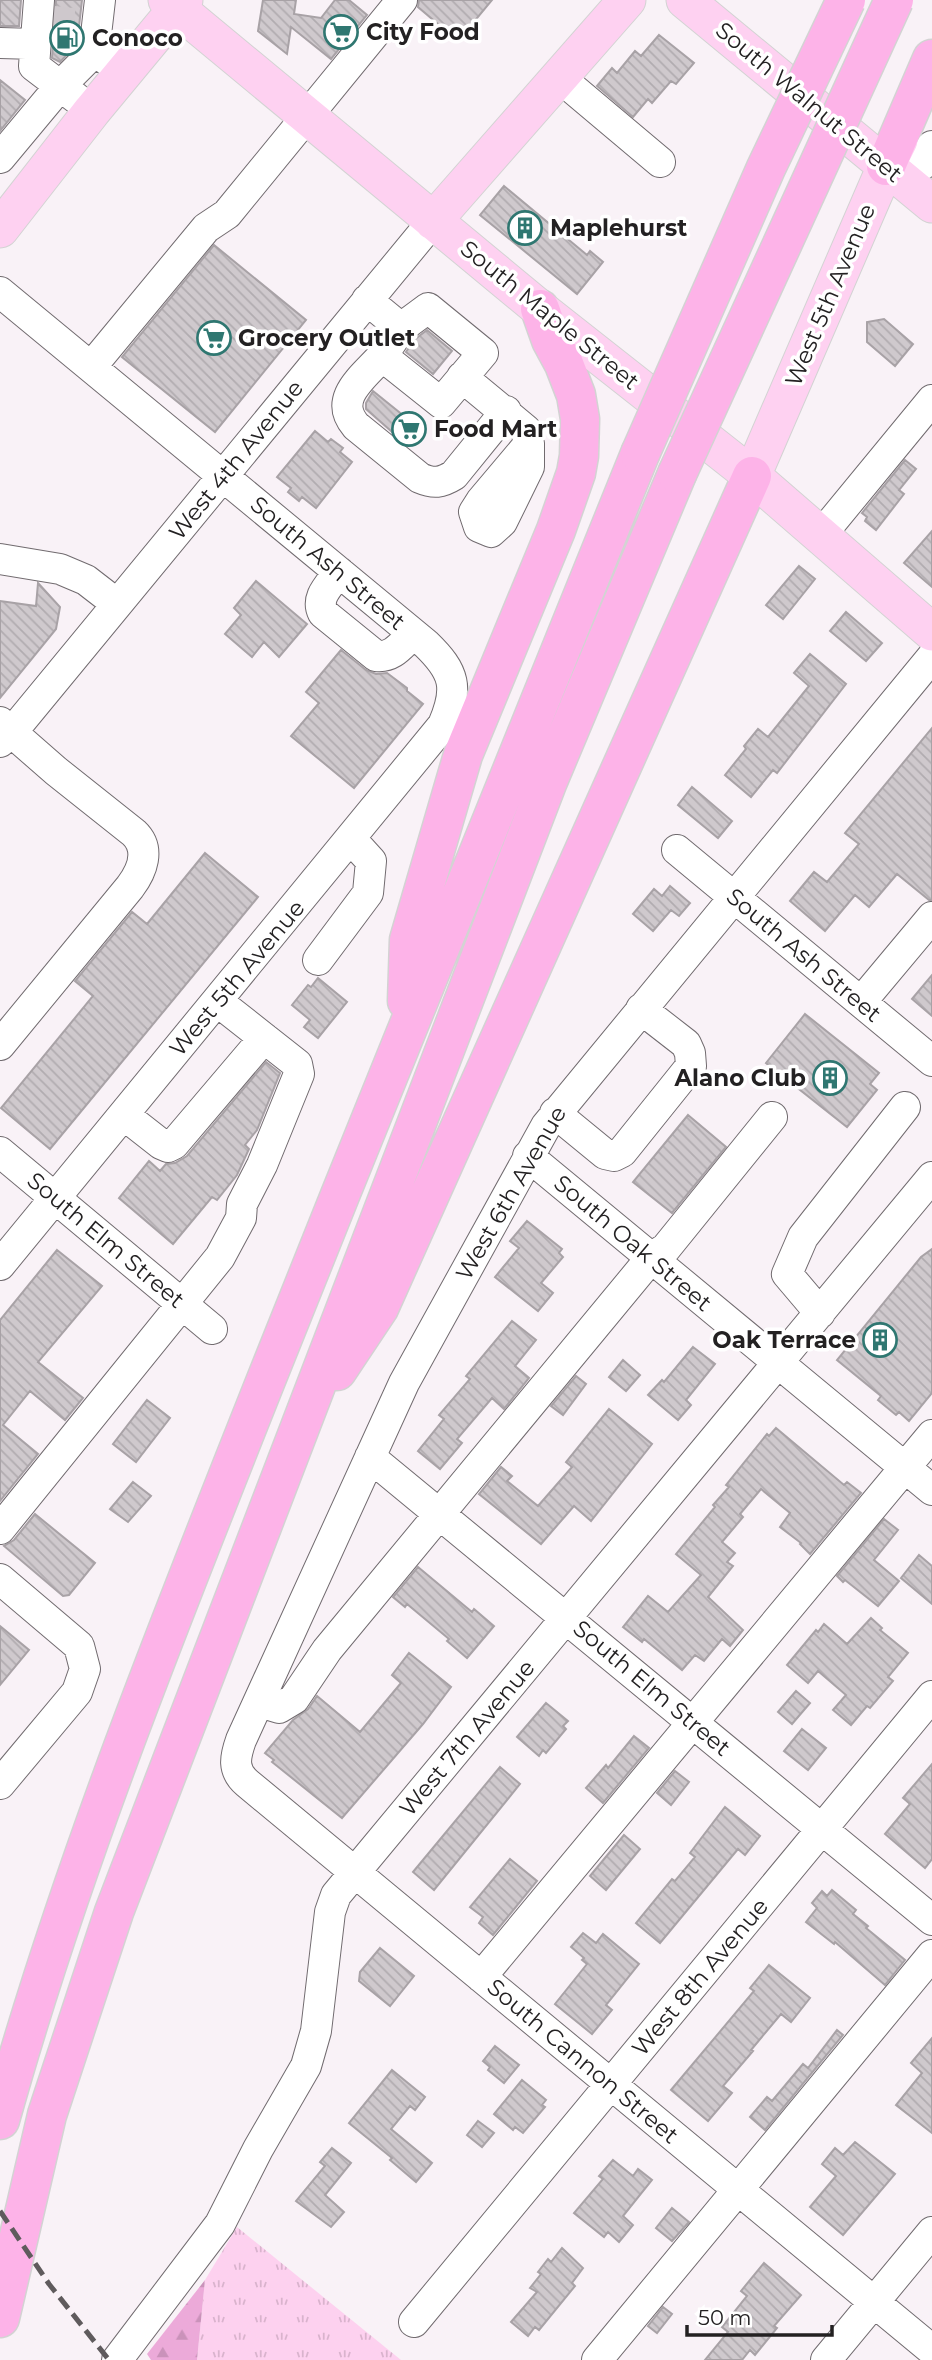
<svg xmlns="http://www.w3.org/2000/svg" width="932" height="2360" viewBox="0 0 932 2360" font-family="Montserrat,sans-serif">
<defs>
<pattern id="grass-tufts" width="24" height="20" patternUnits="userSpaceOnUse" patternTransform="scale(1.75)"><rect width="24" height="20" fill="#fdd1ef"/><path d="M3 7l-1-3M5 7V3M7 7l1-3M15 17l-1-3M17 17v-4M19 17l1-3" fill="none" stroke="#d9b3cd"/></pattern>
<pattern id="forest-firs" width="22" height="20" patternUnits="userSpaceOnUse" patternTransform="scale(1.75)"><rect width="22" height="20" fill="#ecaad9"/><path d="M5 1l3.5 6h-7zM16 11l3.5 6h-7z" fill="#ca92ba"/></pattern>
<pattern id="building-back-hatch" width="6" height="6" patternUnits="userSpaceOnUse" patternTransform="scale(1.75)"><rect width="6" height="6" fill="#cfc9cd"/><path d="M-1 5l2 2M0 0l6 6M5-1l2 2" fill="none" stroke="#b1acb0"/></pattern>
</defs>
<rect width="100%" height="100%" fill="#f9f2f7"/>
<path fill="url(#grass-tufts)" d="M237 2227 401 2360H197L205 2280Z"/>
<path fill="url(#forest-firs)" d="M205 2280 197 2360H151L147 2354Z"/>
<path fill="url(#building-back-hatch)" stroke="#a8a2a6" stroke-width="2" d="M0 0H21L19 26H0Z
M56 0H82L77 44 60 62 52 58Z
M263 0H296L294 14 321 18 335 0H349L367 15 331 59 291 27 287 54 258 31Z
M419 0H492L458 41 418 7Z
M659 35 694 63 676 84 671 81 652 103 648 99 633 117 597 86 612 68 617 73 635 51 641 56Z
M0 80 25 100 0 131Z
M504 186 587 255 590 251 603 262 577 294 480 215Z
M214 245 306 320 215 432 122 357Z
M884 319 913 344 895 366 867 342V322Z
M427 330 452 351 433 374 406 352 414 340Z
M373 391 420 429 407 445 366 409V403Z
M315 431 328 442 331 439 343 448 340 452 352 462 316 508 302 497 299 501 288 492 291 488 277 477Z
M905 460 916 469 899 490 904 494 876 530 865 521 867 517 862 513Z
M932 531V587L904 563Z
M799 566 815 579 783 619 766 605Z
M256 581 307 624 279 657 264 642 252 657 225 634 241 615 234 608Z
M38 583 60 607 56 629 0 698V601L36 606Z
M846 612 882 643 866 661 830 631Z
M341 650 366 670 376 674 387 673 407 688V691L423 704 354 788 291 736 319 703 306 692Z
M810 654 846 684 777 773 773 770 751 797 725 775 746 749 744 746 758 729 768 737 809 686 794 673Z
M932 728V900H929L897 874 869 907 855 895 825 931 790 901 814 872 827 882 859 844 845 833Z
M692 787 732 821 718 838 678 805Z
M205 853 258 897 50 1149 1 1108 93 996 75 981 132 912 147 924Z
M670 886 690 903 679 916 671 910 653 931 633 914 654 889 662 896Z
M932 975V1016L912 999Z
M318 978 347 1002 318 1038 304 1027 310 1020 292 1005 308 985 311 987Z
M805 1014 879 1073 870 1084 877 1090 847 1127 766 1063Z
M266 1062 280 1073 257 1130 245 1145 249 1149 237 1175 217 1200 212 1197 173 1244 119 1198 149 1161 160 1171 166 1164 175 1163 187 1156Z
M688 1115 726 1147 672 1213 633 1182Z
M527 1221 562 1249 559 1253 563 1257 541 1283 553 1293 538 1311 495 1277 519 1248 510 1241Z
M932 1249V1393L909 1421 899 1412 896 1415 878 1400 881 1396 837 1360 921 1257Z
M57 1250 102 1286 38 1362 83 1398 65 1420 30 1391 3 1425 38 1454 0 1501V1320Z
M512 1321 536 1340 515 1366 529 1378 504 1409 492 1398 457 1439 462 1443 440 1469 418 1451 444 1419 439 1415 470 1379 466 1376Z
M693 1347 715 1364 686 1400 691 1405 678 1420 648 1395 662 1380 664 1382Z
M623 1360 640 1375 626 1391 609 1377Z
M576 1376 586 1384 563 1415 551 1406Z
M147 1400 170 1418 136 1462 113 1444Z
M609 1409 652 1444 591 1521 574 1506 541 1544 479 1494 501 1467 512 1476 507 1481 538 1506 572 1467 566 1462Z
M776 1428 844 1485 847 1482 861 1493 810 1554 800 1544 801 1543 780 1527 790 1513 761 1489 740 1514 743 1517 722 1542 735 1553 727 1562 733 1566 708 1597 743 1630 730 1646 722 1639 704 1661 695 1655 682 1670 644 1639 642 1642 623 1627 648 1596 668 1612 701 1575 676 1554 715 1507 713 1505 729 1487 726 1485 767 1434 769 1436Z
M133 1482 151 1496 128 1522 110 1509Z
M35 1514 95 1563 69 1595 63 1596 4 1546 14 1540Z
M884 1519 898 1530 874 1560 899 1581 878 1606 845 1580 843 1582 837 1576Z
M919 1555 932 1566V1604L901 1578Z
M418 1567 472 1612 474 1609 494 1626 467 1658 447 1641 449 1639 407 1604 405 1607 393 1597Z
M871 1618 882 1628 880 1630 908 1653 888 1677 893 1681 870 1708 867 1706 851 1725 833 1710 846 1695 818 1671 808 1683 787 1665 816 1630 818 1632 824 1624 847 1644Z
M0 1626 29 1650 0 1685Z
M409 1653 451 1687 423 1724 342 1818 272 1762 274 1760 265 1753 293 1720 308 1709 317 1696 360 1732 401 1683 392 1675Z
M796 1691 810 1703 792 1724 778 1712Z
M546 1703 568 1721 563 1726 566 1729 546 1753 543 1750 539 1756 517 1737Z
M802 1729 826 1748 808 1770 784 1751Z
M634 1736 649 1748 603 1803 586 1788 606 1765 608 1768Z
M932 1764V1859L925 1868 885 1834 910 1804 903 1798Z
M500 1767 520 1784 434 1890 413 1872Z
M675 1771 689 1782 671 1805 657 1793Z
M725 1807 760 1836 745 1855 738 1849 660 1943 636 1923 672 1879 675 1881 695 1857 690 1853Z
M624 1835 640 1849 606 1890 590 1876Z
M510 1859 537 1881 493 1935 479 1923 483 1917 470 1907Z
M832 1890 856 1910 853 1914 868 1926 866 1928 905 1960 885 1985 835 1942 834 1944 806 1922 817 1908 812 1903 822 1891 827 1896Z
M583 1933 596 1943 603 1934 639 1964 606 2005 612 2010 592 2034 555 2004 587 1964 582 1960 584 1958 571 1947Z
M380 1948 414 1976 390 2006 359 1981 360 1972Z
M769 1965 810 1998 791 2022 781 2014 751 2050 753 2051 723 2086 732 2093 708 2121 671 2090 754 1991 750 1988Z
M837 2030 843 2035 765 2130 750 2117 767 2097 772 2101 803 2064 808 2068Z
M932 2038V2133L896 2105 922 2073 911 2063Z
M495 2046 519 2065 504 2083 488 2070 490 2067 483 2061Z
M392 2070 425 2097 415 2110 410 2106 391 2129 432 2163 416 2182 390 2160 392 2158 349 2123Z
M522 2080 546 2100 542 2105 545 2107 523 2133 515 2127 513 2130 494 2114Z
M478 2121 494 2133 482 2147 467 2135Z
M855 2142 895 2174 843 2235 810 2207 836 2176 822 2164 835 2148 843 2155Z
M332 2148 351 2163 325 2195 344 2212 331 2227 296 2201 325 2166 320 2162Z
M613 2160 633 2176 638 2169 652 2180 623 2216 633 2225 619 2242 608 2232 604 2237 574 2213 603 2179 599 2176Z
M672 2208 689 2222 672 2241 656 2228Z
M562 2248 583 2268 572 2283 575 2286 539 2330 535 2327 528 2336 511 2322 537 2292 530 2288 541 2274 538 2272 548 2259 551 2262Z
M764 2263 801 2295 774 2326 777 2328 755 2355 750 2350 742 2360H705L728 2332 722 2327 747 2296 741 2291Z
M663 2307 672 2314 657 2333 648 2326Z"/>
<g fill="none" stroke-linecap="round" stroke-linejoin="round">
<path stroke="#cec8cc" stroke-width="30" stroke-dasharray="30 15" stroke-linecap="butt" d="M44 20 92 25"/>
<g stroke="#716b6f" stroke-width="32">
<path id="minor" d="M39 0 34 66 76 98
M0 43 35 44
M94 52 100 0
M559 77 660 162
M0 158 60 86 94 52 126 71
M886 166 923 164 932 146
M0 292 426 644C455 672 459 688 443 725L0 1265
M367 300 401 328 382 356 441 403 483 353 428 308 401 328
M382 356C364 377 332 398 356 426L420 478C434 484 441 483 454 475L506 411
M91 367 206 228 227 214 402 0
M462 377 526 430 529 444 481 501 474 512 479 527 491 532 502 522 529 467V444
M821 535 932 400
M0 559 60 569 86 580 117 604
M339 572C330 585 315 597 323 613L376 656C393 658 401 645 413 634
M932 657 546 1126 404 1383 241 1740C235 1757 232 1770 247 1783L932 2350
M0 722 56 771 134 833C151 849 142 871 130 887L0 1045
M0 742 12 732 433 221
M677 850 932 1061
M318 960 368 893 371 861 351 839
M861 1002 932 917
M555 1113 605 1154 614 1156 622 1152 691 1066 690 1053 686 1044 641 1009
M124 1115 161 1144 168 1147 174 1144 264 1038 217 1001
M0 1152 212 1329
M528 1156 932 1490
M820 1313 787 1274 803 1237 905 1107
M370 1457 932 1920
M0 1529 220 1257 241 1218 242 1204 262 1165 299 1074 297 1064 264 1038
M0 1579 79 1646 85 1669 77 1692 0 1784
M259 1702 279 1708 294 1699 327 1650 651 1258 666 1248 772 1117
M481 1977 932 1435
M414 2322 932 1696
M117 2360 220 2224 258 2149 306 2066 316 2031 330 1912 336 1895 932 1177
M597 2360 932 1955
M826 2360 932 2232"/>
</g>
<g stroke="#d3d3d3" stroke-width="39">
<path id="major" d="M167 0 540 309 752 476 932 632
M685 0 932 204
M433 221 627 0
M0 229 92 111 184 0
M752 476 886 166 899 140"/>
</g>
<g stroke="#d3d3d3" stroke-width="41">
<path id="highway" d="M886 166 932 59
M407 1001 409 940 463 755 556 530 576 473 579 456 580 419 576 395 564 364 551 340 540 309
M337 1371 379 1308 752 476
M0 2120C70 1869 168 1627 264 1385 388 1074 515 764 640 454
M0 2318 47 2115 114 1912 548 781 677 474"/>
</g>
<use href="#minor" stroke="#fff" stroke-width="30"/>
<use href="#major" stroke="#fed1f1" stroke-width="37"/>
<use href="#highway" stroke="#fdb3e8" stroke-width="38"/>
<path stroke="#5f5b5d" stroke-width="5" stroke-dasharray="14 7" stroke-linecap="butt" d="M0 2211 49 2284 109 2360"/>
<g stroke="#d3d3d3" stroke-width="41" stroke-linecap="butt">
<path id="highway-bridge" d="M640 454 766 168 846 0
M677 474 894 0"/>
</g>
<use href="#highway-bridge" stroke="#fdb3e8" stroke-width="38"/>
</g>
<defs>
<g id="supermarket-ring" transform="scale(1.75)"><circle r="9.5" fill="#fff" stroke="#2f7771" stroke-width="1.5"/><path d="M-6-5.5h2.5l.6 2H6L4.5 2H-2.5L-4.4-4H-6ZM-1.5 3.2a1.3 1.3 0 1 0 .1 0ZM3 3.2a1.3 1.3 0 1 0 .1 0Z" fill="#2f7771"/></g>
<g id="fuel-ring" transform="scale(1.75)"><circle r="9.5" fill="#fff" stroke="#2f7771" stroke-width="1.5"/><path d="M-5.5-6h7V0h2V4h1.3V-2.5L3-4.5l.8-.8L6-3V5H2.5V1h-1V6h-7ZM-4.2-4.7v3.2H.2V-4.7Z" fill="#2f7771"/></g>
<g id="building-ring" transform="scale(1.75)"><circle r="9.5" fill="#fff" stroke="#2f7771" stroke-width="1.5"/><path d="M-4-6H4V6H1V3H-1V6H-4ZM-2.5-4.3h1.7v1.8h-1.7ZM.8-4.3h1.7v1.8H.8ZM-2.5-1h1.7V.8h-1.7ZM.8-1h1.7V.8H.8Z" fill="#2f7771"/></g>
</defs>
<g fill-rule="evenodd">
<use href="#supermarket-ring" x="341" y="32"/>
<use href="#fuel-ring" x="67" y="38"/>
<use href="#building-ring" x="525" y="228"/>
<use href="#supermarket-ring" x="214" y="338"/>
<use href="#supermarket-ring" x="409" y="429"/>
<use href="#building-ring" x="830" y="1078"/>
<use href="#building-ring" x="880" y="1340"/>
</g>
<g text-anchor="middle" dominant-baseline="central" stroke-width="7" stroke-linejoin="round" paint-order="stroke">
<g font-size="23" font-weight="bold" fill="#232122" stroke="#fff" text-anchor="start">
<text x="366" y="32">City Food</text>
<text x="92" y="38">Conoco</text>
<text x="550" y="228">Maplehurst</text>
<text x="238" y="338">Grocery Outlet</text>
<text x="434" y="429">Food Mart</text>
<text x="806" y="1078" text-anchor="end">Alano Club</text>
<text x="856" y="1340" text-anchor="end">Oak Terrace</text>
</g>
<g font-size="23" fill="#232122" stroke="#fff">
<text transform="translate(809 102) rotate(40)">South Walnut Street</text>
<text transform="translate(830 295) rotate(-67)">West 5th Avenue</text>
<text transform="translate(550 315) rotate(39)">South Maple Street</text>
<text transform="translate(236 460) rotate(-51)">West 4th Avenue</text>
<text transform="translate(328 563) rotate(40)">South Ash Street</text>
<text transform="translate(804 955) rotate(40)">South Ash Street</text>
<text transform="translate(237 978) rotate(-50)">West 5th Avenue</text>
<text transform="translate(511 1193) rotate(-60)">West 6th Avenue</text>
<text transform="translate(106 1240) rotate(40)">South Elm Street</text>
<text transform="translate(633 1243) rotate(40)">South Oak Street</text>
<text transform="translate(652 1688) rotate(40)">South Elm Street</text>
<text transform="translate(467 1738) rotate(-50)">West 7th Avenue</text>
<text transform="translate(700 1977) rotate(-50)">West 8th Avenue</text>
<text transform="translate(583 2061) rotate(40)">South Cannon Street</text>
</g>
</g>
<path d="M687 2325v10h145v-10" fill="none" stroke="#232122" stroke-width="3.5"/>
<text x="698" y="2325" font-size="21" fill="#232122" stroke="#ffffff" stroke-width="5" paint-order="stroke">50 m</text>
</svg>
